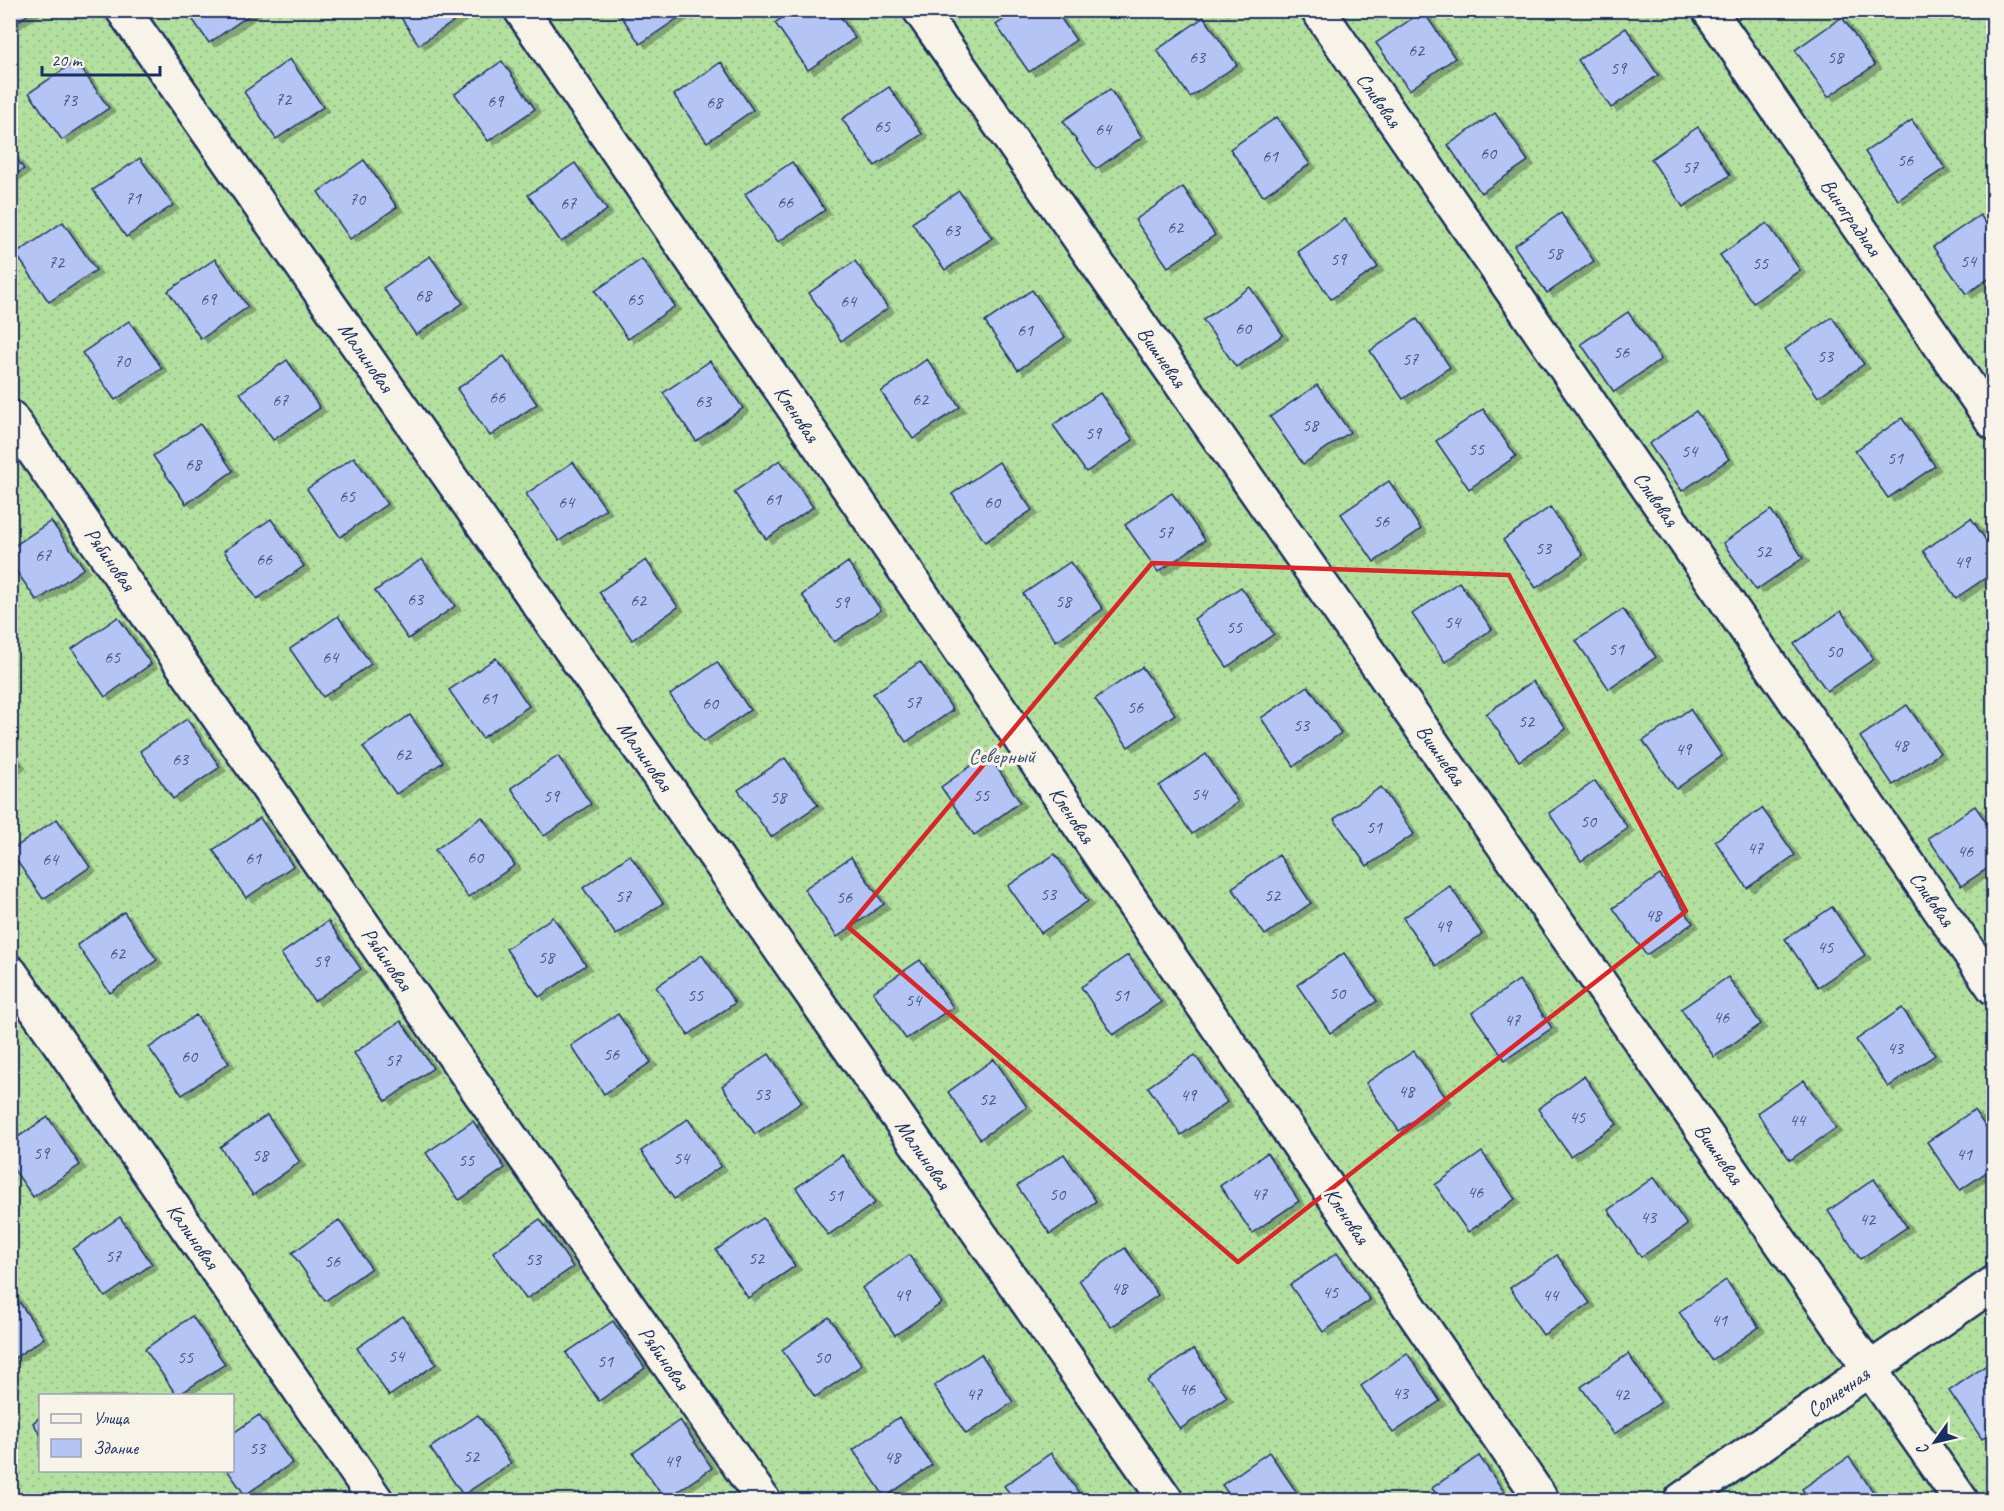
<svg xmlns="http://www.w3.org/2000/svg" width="2004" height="1511" viewBox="0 0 2004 1511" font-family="Caveat,sans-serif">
<defs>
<pattern id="garden-dots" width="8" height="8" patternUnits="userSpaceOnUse" patternTransform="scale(1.5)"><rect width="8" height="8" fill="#b3e09f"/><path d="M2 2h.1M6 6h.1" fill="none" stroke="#99c08b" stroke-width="1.8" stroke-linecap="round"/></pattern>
<filter id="shadow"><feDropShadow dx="6" dy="4" stdDeviation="0" flood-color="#0004"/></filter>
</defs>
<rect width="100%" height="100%" fill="#e3e5ec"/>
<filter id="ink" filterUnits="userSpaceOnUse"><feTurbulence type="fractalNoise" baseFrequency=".0167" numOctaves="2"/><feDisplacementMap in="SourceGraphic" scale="12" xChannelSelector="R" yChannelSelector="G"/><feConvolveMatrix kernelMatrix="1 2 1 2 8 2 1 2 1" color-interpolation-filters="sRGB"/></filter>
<g filter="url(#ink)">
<path fill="url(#garden-dots)" stroke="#67887e" stroke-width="1.5" fill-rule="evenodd" d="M10 11H1993V1500H11ZM40 1396H232V1470H40Z"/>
<path fill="#b4c4f4" stroke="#1b2f5e" stroke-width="1.5" filter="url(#shadow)" d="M10 10H34L10 27Z
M186 10H255V11L209 43Z
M396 10H465L466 13 419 45Z
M617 10H686L687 12 640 44Z
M793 10H836L855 38 808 70 775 23Z
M1017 10H1055L1076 40 1029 72 996 25Z
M1423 11 1455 58 1409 90 1376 43Z
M1204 17 1237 65 1190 97 1157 50Z
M1842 17 1875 65 1828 97 1795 50Z
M1626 28 1658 75 1611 108 1578 60Z
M290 59 323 107 276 139 244 92Z
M76 61 109 108 62 140 29 93Z
M502 61 535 109 488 141 455 94Z
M721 62 753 110 707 142 674 95Z
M889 87 922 134 875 166 842 119Z
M1110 89 1142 137 1096 169 1063 121Z
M1495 113 1528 161 1481 193 1448 145Z
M1277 117 1310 164 1263 196 1230 149Z
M1912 120 1945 168 1898 200 1865 152Z
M1698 127 1730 175 1683 207 1651 159Z
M10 150 24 169 10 178Z
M140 158 173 205 126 237 93 190Z
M364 160 397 207 350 239 318 192Z
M792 162 825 210 778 242 745 194Z
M575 163 607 210 561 242 528 195Z
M1183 187 1215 235 1168 267 1135 220Z
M959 191 992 238 945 270 912 223Z
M1561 213 1594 261 1547 293 1514 246Z
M1980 215 1994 234V275L1966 294 1933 247Z
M1345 219 1378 267 1331 299 1298 252Z
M63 222 96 270 49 302 16 254Z
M1767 223 1800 270 1753 303 1720 255Z
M430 256 463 303 416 335 383 288Z
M215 259 248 307 201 339 168 291Z
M642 259 675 306 628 339 595 291Z
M855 261 888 308 841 341 809 293Z
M1250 287 1283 335 1236 367 1203 320Z
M1032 290 1065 337 1018 370 985 322Z
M1628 312 1661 359 1614 392 1581 344Z
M1832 317 1864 364 1818 397 1785 349Z
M1417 319 1450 367 1403 399 1370 351Z
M129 321 162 368 115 400 82 353Z
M504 356 537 404 490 436 457 389Z
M927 359 960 407 913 439 881 392Z
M287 360 320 408 273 440 240 393Z
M710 361 743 408 696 441 663 393Z
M1317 385 1350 432 1303 464 1270 417Z
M1100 393 1133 440 1086 472 1053 425Z
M1483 409 1516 456 1469 489 1436 441Z
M1696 411 1729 459 1682 491 1649 444Z
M1902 418 1935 466 1888 498 1855 451Z
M200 424 233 471 186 504 153 456Z
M354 457 387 504 340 537 307 489Z
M780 460 813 507 766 539 734 492Z
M573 462 606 509 559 541 526 494Z
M999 462 1032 510 985 542 952 494Z
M1389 481 1421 529 1374 562 1341 514Z
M1172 493 1205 540 1158 572 1125 525Z
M1550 507 1583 555 1536 588 1503 540Z
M1771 510 1803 558 1756 590 1723 543Z
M1971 518 1994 552V572L1956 598 1923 551Z
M271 519 304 566 257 599 224 551Z
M51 521 84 568 37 601 10 562V549Z
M422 559 455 606 408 639 375 591Z
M646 560 678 607 632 640 599 592Z
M848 562 881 610 834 642 802 595Z
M1070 562 1103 609 1056 641 1023 594Z
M1459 582 1492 629 1445 662 1412 614Z
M1241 587 1274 634 1227 667 1194 619Z
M1623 609 1656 657 1609 689 1576 641Z
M1841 611 1874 659 1827 691 1794 644Z
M338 616 371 664 323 697 290 649Z
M118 617 151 664 105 697 72 649Z
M496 658 529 706 482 738 449 690Z
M717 662 750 710 703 742 670 695Z
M920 662 953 710 906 742 873 694Z
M1142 667 1175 714 1128 747 1095 699Z
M1533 681 1566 729 1519 761 1486 714Z
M1308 686 1341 733 1294 766 1261 718Z
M1907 705 1940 753 1893 785 1860 737Z
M1690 709 1722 756 1676 789 1643 741Z
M410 715 443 762 396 794 363 747Z
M187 719 220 767 173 799 140 751Z
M10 750 20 764 10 771Z
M988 754 1020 802 974 835 941 787Z
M1206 754 1238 802 1192 834 1159 786Z
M558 756 591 804 544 836 511 788Z
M785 758 818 805 771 837 738 790Z
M1595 781 1628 828 1581 861 1549 813Z
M1381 787 1414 834 1367 866 1334 819Z
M1975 806 1994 833V864L1961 886 1928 838Z
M1762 808 1795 855 1747 888 1715 841Z
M482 817 515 865 468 897 435 850Z
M260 818 293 866 246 898 213 850Z
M57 819 90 867 43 899 10 851Z
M1055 854 1088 901 1041 933 1008 886Z
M630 855 663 903 616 935 583 888Z
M1279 855 1311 903 1265 935 1232 888Z
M851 857 884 904 837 937 804 889Z
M1660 875 1693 923 1646 955 1613 908Z
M1450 886 1482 934 1436 966 1403 918Z
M1832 907 1865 955 1818 987 1785 939Z
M124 912 157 960 110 993 77 945Z
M553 917 586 965 539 997 506 949Z
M328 921 361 969 314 1001 281 954Z
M1344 953 1377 1001 1330 1033 1297 985Z
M702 955 735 1003 688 1035 656 987Z
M1128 955 1161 1002 1113 1035 1081 987Z
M920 960 953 1007 906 1039 873 992Z
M1728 977 1761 1024 1714 1057 1681 1009Z
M1519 980 1552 1028 1505 1060 1472 1013Z
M1902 1008 1935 1055 1888 1087 1856 1040Z
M618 1014 651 1062 604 1094 571 1046Z
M196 1015 229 1063 182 1095 149 1048Z
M401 1021 433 1068 386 1101 354 1053Z
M1414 1051 1446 1098 1399 1131 1366 1083Z
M769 1054 802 1102 755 1134 722 1086Z
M1195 1055 1227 1102 1181 1135 1148 1087Z
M994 1059 1027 1107 980 1139 948 1092Z
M1584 1076 1617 1124 1570 1156 1538 1109Z
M1804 1080 1836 1128 1790 1160 1757 1113Z
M1974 1110 1994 1139V1167L1960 1190 1927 1142Z
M267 1115 300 1162 253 1195 220 1147Z
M48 1117 80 1165 33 1197 10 1164V1142Z
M688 1119 721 1166 674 1199 641 1151Z
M473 1121 505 1168 459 1200 426 1153Z
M1482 1152 1515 1199 1468 1232 1435 1185Z
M1267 1153 1299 1201 1252 1233 1220 1186Z
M1064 1154 1096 1201 1050 1234 1017 1186Z
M842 1155 875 1203 828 1235 796 1188Z
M1654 1177 1687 1225 1641 1257 1608 1210Z
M1874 1179 1907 1227 1860 1259 1828 1211Z
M120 1217 152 1264 105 1297 73 1249Z
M763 1218 795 1266 748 1298 716 1250Z
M540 1219 573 1267 526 1299 493 1252Z
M339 1220 371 1268 325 1301 292 1253Z
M1125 1248 1158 1295 1111 1327 1079 1280Z
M1337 1253 1370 1300 1323 1332 1290 1285Z
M909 1255 942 1303 895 1335 862 1288Z
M1557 1255 1590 1303 1543 1335 1510 1288Z
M1726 1280 1759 1327 1712 1360 1679 1312Z
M11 1290 44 1338 10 1361V1291Z
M192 1316 225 1364 177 1396 145 1349Z
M403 1316 436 1364 389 1396 357 1348Z
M829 1317 862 1365 815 1397 782 1350Z
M613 1321 645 1368 599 1401 566 1353Z
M1194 1349 1227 1397 1180 1429 1147 1381Z
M1407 1353 1440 1401 1393 1433 1361 1386Z
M981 1354 1013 1402 966 1434 934 1386Z
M1628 1354 1661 1402 1614 1434 1581 1387Z
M1994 1360V1431L1982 1439 1949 1391Z
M259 1415 292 1463 245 1495 227 1470H232V1434Z
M478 1415 511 1463 463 1495 430 1448Z
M40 1417V1434L33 1423Z
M899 1417 932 1465 885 1497 853 1450Z
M680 1420 712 1468 665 1500 633 1453Z
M1269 1452 1302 1500H1233L1222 1485Z
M1051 1453 1084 1500H1015L1004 1486Z
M1479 1456 1510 1500H1440L1432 1488Z
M1849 1457 1879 1500H1810L1802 1489Z
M150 1495 154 1500H142Z"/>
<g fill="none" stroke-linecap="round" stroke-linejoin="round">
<g stroke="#1b2f5e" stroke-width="38">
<path id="minor" d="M123 10 1166 1500
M521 10 1542 1500
M920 10 1961 1500
M1318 10 1994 988
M1709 10 1994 423
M10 417 763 1500
M10 972 376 1500
M1681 1500 1994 1283"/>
</g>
<use href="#minor" stroke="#f7f3e8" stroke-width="33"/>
</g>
</g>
<path fill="none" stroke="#d62828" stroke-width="4.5" stroke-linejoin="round" d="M1152 563 1509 575 1686 911 1238 1262 848 927Z"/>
<g text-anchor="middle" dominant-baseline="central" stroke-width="6" stroke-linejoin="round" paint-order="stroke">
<g font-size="18" fill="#415484">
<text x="1416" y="50">62</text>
<text x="1197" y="57">63</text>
<text x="1835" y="57">58</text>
<text x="1618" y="68">59</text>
<text x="283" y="99">72</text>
<text x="69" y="100">73</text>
<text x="495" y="101">69</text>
<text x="714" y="102">68</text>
<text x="882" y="126">65</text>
<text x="1103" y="129">64</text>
<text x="1488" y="153">60</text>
<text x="1270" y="156">61</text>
<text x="1905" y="160">56</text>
<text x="1690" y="167">57</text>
<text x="133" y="198">71</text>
<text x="357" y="199">70</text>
<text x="785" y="202">66</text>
<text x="568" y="203">67</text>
<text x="1175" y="227">62</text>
<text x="952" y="230">63</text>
<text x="1554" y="253">58</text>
<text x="1338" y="259">59</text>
<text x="1968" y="261">54</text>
<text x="56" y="262">72</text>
<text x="1760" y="263">55</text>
<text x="423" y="295">68</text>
<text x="208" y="299">69</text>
<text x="635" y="299">65</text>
<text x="848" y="301">64</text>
<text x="1243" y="328">60</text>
<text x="1025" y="330">61</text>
<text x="1621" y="352">56</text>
<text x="1825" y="356">53</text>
<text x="1410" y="359">57</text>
<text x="122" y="361">70</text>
<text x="497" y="397">66</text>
<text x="920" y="399">62</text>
<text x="280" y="400">67</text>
<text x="703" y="401">63</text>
<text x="1310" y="425">58</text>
<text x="1093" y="433">59</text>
<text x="1476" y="449">55</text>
<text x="1689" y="451">54</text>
<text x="1895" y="458">51</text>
<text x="193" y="464">68</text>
<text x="347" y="496">65</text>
<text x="773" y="499">61</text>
<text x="566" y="502">64</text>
<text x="992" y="502">60</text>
<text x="1381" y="521">56</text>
<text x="1165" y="532">57</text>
<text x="1543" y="548">53</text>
<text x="1763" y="551">52</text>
<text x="43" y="555">67</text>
<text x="264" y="559">66</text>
<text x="1962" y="562">49</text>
<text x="415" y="599">63</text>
<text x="638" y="600">62</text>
<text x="1063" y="601">58</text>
<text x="841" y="602">59</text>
<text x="1452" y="622">54</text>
<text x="1234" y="627">55</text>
<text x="1616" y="649">51</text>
<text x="1834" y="651">50</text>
<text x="112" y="657">65</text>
<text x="330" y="657">64</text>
<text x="489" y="698">61</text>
<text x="913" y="702">57</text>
<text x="710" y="703">60</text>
<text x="1135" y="707">56</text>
<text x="1526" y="721">52</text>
<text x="1301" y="725">53</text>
<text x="1900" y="745">48</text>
<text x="1683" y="749">49</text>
<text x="403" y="754">62</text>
<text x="180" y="759">63</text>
<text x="1199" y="794">54</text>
<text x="981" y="795">55</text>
<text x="551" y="796">59</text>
<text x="778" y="797">58</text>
<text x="1588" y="821">50</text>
<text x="1374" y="827">51</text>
<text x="1755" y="848">47</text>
<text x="1965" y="851">46</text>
<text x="475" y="857">60</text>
<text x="253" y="858">61</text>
<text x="50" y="859">64</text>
<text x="1048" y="894">53</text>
<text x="1272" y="895">52</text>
<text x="623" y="896">57</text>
<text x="844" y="897">56</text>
<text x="1653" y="915">48</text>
<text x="1443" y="926">49</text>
<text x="1825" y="947">45</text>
<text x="117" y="953">62</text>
<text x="546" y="957">58</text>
<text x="321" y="961">59</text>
<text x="1337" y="993">50</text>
<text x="695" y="995">55</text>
<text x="1121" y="995">51</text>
<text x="913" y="1000">54</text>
<text x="1721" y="1017">46</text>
<text x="1512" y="1020">47</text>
<text x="1895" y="1048">43</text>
<text x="611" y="1054">56</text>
<text x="189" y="1056">60</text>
<text x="393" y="1060">57</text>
<text x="1406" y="1091">48</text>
<text x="762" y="1094">53</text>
<text x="1188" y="1095">49</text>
<text x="987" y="1099">52</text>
<text x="1577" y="1117">45</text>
<text x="1797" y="1120">44</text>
<text x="41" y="1153">59</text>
<text x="1964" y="1154">41</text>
<text x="260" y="1155">58</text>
<text x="681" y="1158">54</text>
<text x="466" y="1160">55</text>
<text x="1475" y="1192">46</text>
<text x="1057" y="1194">50</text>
<text x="1259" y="1194">47</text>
<text x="835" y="1195">51</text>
<text x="1648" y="1217">43</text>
<text x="1867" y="1219">42</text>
<text x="113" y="1256">57</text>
<text x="756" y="1258">52</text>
<text x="533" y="1259">53</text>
<text x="332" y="1261">56</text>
<text x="1119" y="1288">48</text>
<text x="1330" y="1292">45</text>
<text x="902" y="1295">49</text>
<text x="1550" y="1295">44</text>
<text x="1719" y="1320">41</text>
<text x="396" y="1356">54</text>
<text x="185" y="1357">55</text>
<text x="822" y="1357">50</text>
<text x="605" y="1361">51</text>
<text x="1187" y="1389">46</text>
<text x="1400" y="1393">43</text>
<text x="974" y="1394">47</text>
<text x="1621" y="1394">42</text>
<text x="257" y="1448">53</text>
<text x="471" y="1456">52</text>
<text x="892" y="1457">48</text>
<text x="672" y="1461">49</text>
</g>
<g font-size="21" fill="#1b2f5e" stroke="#f7f3e8">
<text transform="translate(1379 100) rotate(55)">Сливовая</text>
<text transform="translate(1851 217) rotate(55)">Виноградная</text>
<text transform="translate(366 357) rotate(55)">Малиновая</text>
<text transform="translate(1162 357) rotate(55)">Вишневая</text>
<text transform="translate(797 414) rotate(56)">Кленовая</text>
<text transform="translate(1656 499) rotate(55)">Сливовая</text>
<text transform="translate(110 559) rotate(55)">Рябиновая</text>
<text transform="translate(1441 755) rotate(55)">Вишневая</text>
<text transform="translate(645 756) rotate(55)">Малиновая</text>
<text transform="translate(1072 815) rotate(56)">Кленовая</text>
<text transform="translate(1932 899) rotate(55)">Сливовая</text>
<text transform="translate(387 959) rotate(55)">Рябиновая</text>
<text transform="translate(923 1154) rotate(55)">Малиновая</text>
<text transform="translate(1719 1154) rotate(55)">Вишневая</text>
<text transform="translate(1347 1216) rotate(56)">Кленовая</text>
<text transform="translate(193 1236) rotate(55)">Калиновая</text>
<text transform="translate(664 1358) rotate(55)">Рябиновая</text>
<text transform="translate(1838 1392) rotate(-35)">Солнечная</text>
</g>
<g font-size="21" fill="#39526b" stroke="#f7f3e8">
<text x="1002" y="756">Северный</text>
</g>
</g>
<rect width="2004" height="1511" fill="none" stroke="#f7f3e8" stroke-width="36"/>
<rect x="18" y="18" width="1968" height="1475" fill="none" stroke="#1b2f5e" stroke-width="2" filter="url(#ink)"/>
<rect x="39" y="1394" width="195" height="78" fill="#f7f3e8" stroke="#9fa5b1" stroke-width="1.5"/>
<rect x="51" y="1414" width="30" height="9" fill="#f7f3e8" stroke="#9fa5b1" stroke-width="1.5"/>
<text x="93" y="1424" font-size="18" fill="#1b2f5e">Улица</text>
<rect x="51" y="1439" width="30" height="18" fill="#b4c4f4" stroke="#9fa5b1" stroke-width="1.5"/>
<text x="93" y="1454" font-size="18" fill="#1b2f5e">Здание</text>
<g transform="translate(1935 1442) rotate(236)" stroke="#f7f3e8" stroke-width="4.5" paint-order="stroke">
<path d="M0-4.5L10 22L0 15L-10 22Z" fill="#1b2f5e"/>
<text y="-9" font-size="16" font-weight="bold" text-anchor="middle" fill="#1b2f5e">С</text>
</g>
<path d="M42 66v9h118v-9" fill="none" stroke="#1b2f5e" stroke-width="3"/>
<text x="51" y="66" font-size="18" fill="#1b2f5e" stroke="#f7f3e8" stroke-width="4.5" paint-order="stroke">20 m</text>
</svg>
